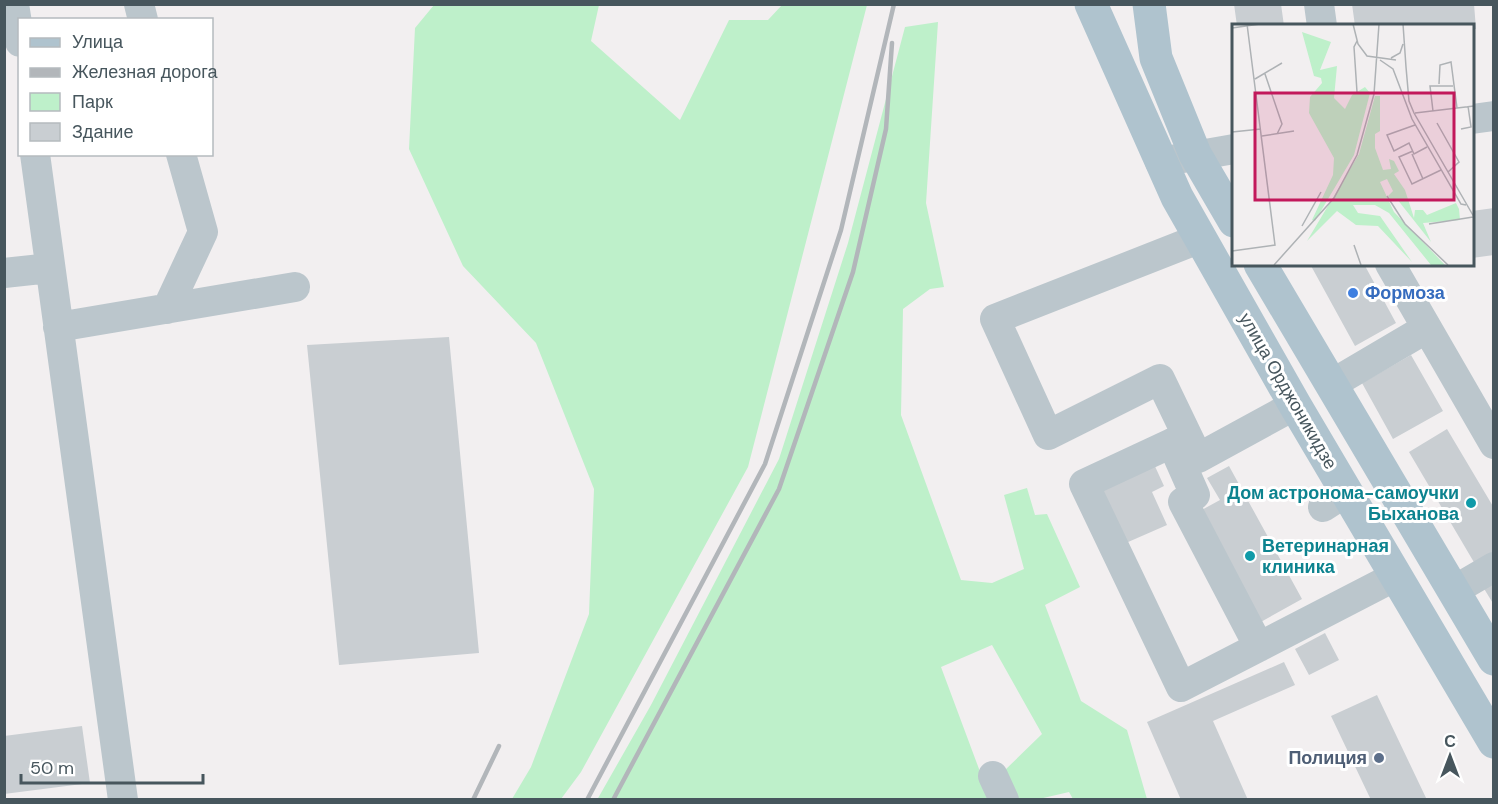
<svg xmlns="http://www.w3.org/2000/svg" width="1498" height="804" viewBox="0 0 1498 804" font-family="'DM Sans',sans-serif">
<rect width="100%" height="100%" fill="#f2eff0"/>
<path fill="#bef0ca" d="M434 5H599L591 41 680 120 729 20H768L782 5H867L748 467 581 772 561 799H512L531 767 589 614 594 489 536 343 463 266 409 149 415 28Z
M938 22 926 203 944 287 930 289 903 309 901 415 961 580 992 583 1024 569 1004 495 1027 488 1035 515 1047 514 1080 587 1045 605 1081 701 1127 730 1147 799H1073L1069 792 1039 799H1019L1003 772 1042 734 992 645 941 667 982 777 994 799 597 800 651 705 779 459 848 243 905 27Z"/>
<path fill="#c9ced2" d="M1234 4H1281L1284 26H1237Z
M1352 4H1474L1476 29H1472V26H1355Z
M1494 208V255L1472 258V211Z
M1310 264H1364L1396 323 1355 346Z
M449 337 479 653 339 665 307 345Z
M1411 355 1443 411 1393 439 1362 383Z
M1447 429 1494 508V553L1475 564 1409 452Z
M1153 462 1164 486 1152 492 1167 525 1119 546 1094 488Z
M1229 466 1302 599 1259 623 1198 512 1220 500 1207 478Z
M1494 581V605L1483 587Z
M1325 633 1339 660 1309 675 1295 649Z
M1284 662 1295 685 1213 721 1248 800H1181L1147 722Z
M1377 695 1427 800H1371L1331 716Z
M82 726 90 783 4 794V736Z"/>
<g fill="none" stroke-linecap="round" stroke-linejoin="round">
<path stroke="#bbc6cc" stroke-width="30" d="M14 4 20 42
M139 4 143 20
M1319 4 1322 26
M1472 119 1494 116
M35 154 123 800
M1160 162 1234 149
M1201 238 995 319 1048 435 1160 379 1198 458 1295 405
M1390 264 1494 444
M4 273 50 268
M167 309 203 232 181 154
M58 327 295 287
M1332 384 1427 328
M1187 436 1084 484 1181 687 1396 576
M1172 443 1195 495 1183 502 1259 647
M1323 507 1346 492
M1453 591 1494 567
M993 776 1004 800"/>
<path stroke="#afc3ce" stroke-width="33" d="M1091 4 1177 197 1295 405 1494 742
M1149 4 1156 58 1195 154 1234 221
M1260 264 1494 659"/>
<path stroke="#b2b6ba" stroke-width="4.5" d="M473 800 499 746
M587 800 765 464 841 230 894 4
M613 800 779 489 853 272 886 129 892 43"/>
</g>
<circle fill="#3f7fe0" stroke="#fff" stroke-width="2" cx="1353" cy="293" r="6"/>
<g fill="#0f9aa8" stroke="#fff" stroke-width="2">
<circle cx="1471" cy="503" r="6"/>
<circle cx="1250" cy="556" r="6"/>
</g>
<circle fill="#5c6f8a" stroke="#fff" stroke-width="2" cx="1379" cy="758" r="6"/>
<g text-anchor="middle" dominant-baseline="central" stroke-width="6" stroke-linejoin="round" paint-order="stroke">
<g font-size="18" font-weight="bold" fill="#366cbe" stroke="#fff" text-anchor="start">
<text x="1365" y="293">Формоза</text>
</g>
<g font-size="18" fill="#47565d" stroke="#fff">
<text transform="translate(1288 391) rotate(60)">улица Орджоникидзе</text>
</g>
<g font-size="18" font-weight="bold" fill="#0d838f" stroke="#fff" text-anchor="end">
<text x="1459" y="493">Дом астронома-самоучки<tspan x="1459" dy="21">Быханова</tspan></text>
<text x="1262" y="546" text-anchor="start">Ветеринарная<tspan x="1262" dy="21">клиника</tspan></text>
</g>
<g font-size="18" font-weight="bold" fill="#4e5e75" stroke="#fff" text-anchor="end">
<text x="1367" y="758">Полиция</text>
</g>
</g>
<g transform="translate(1232 24)">
<rect width="242" height="242" fill="#f2eff0"/>
<path d="M70 8 99 18 88 46 105 42 102 74 113 85 120 71 133 63 138 69 122 131 83 197 80 196 101 151 102 134 77 89 78 73 90 59 89 54 82 52ZM143 72H148V107L143 110V124L151 146 159 145 157 135 162 137 167 147 162 150 173 166 182 194 183 186H191L195 191 224 179 227 185 228 196 191 199 199 218 165 175 159 176 156 172 161 167 155 155 148 158 162 188 213 241H199L157 189 143 181H121L126 189 148 192 180 238 146 202 124 201 105 187 75 217 127 130Z" fill="#bef0ca"/>
<path fill="none" stroke="#aeb2b5" stroke-width="1.5" d="M121 0 126 20 135 32 164 36M171 0 174 43M0 4 28 0M159 34 168 29 171 20M148 36 161 45 180 95 229 180 234 181M174 43 177 77 182 89 242 193M33 50 50 100 45 110M23 55 50 39M207 60 208 41 219 38 225 84M125 68 122 23 125 17M201 87 198 62H221M183 89 242 82M205 99 227 138 216 148M183 101 155 111 162 127 177 119 182 130 195 123M229 105 239 103 236 82M0 108 29 105M30 112 62 107M181 127 167 133 180 160 209 146M180 130 191 155M155 172 173 200 216 241M197 200 241 193M70 202 89 168M122 221 129 241M0 227 43 221 15 0M42 241 102 174 125 131 142 70 147 0"/>
<path fill="#c2185b" fill-opacity="0.15" stroke="#c2185b" stroke-width="3" d="M23 69H222V176H23Z"/>
<rect width="242" height="242" fill="none" stroke="#47565d" stroke-width="3"/>
</g>
<rect width="1498" height="804" fill="none" stroke="#47565d" stroke-width="12"/>
<rect x="18" y="18" width="195" height="138" fill="#ffffff" stroke="#b5bbbe" stroke-width="1.5"/>
<rect x="30" y="38" width="30" height="9" fill="#afc3ce" stroke="#b5bbbe" stroke-width="1.5"/>
<text x="72" y="48" font-size="18" fill="#47565d">Улица</text>
<rect x="30" y="68" width="30" height="9" fill="#b2b6ba" stroke="#b5bbbe" stroke-width="1.5"/>
<text x="72" y="78" font-size="18" fill="#47565d">Железная дорога</text>
<rect x="30" y="93" width="30" height="18" fill="#bef0ca" stroke="#b5bbbe" stroke-width="1.5"/>
<text x="72" y="108" font-size="18" fill="#47565d">Парк</text>
<rect x="30" y="123" width="30" height="18" fill="#c9ced2" stroke="#b5bbbe" stroke-width="1.5"/>
<text x="72" y="138" font-size="18" fill="#47565d">Здание</text>
<g transform="translate(1450 756)" stroke="#ffffff" stroke-width="4.5" paint-order="stroke">
<path d="M0-4.5L10 22L0 15L-10 22Z" fill="#47565d"/>
<text y="-9" font-size="16" font-weight="bold" text-anchor="middle" fill="#47565d">С</text>
</g>
<path d="M21 774v9h182v-9" fill="none" stroke="#47565d" stroke-width="3"/>
<text x="30" y="774" font-size="18" fill="#47565d" stroke="#ffffff" stroke-width="4.5" paint-order="stroke">50 m</text>
</svg>
